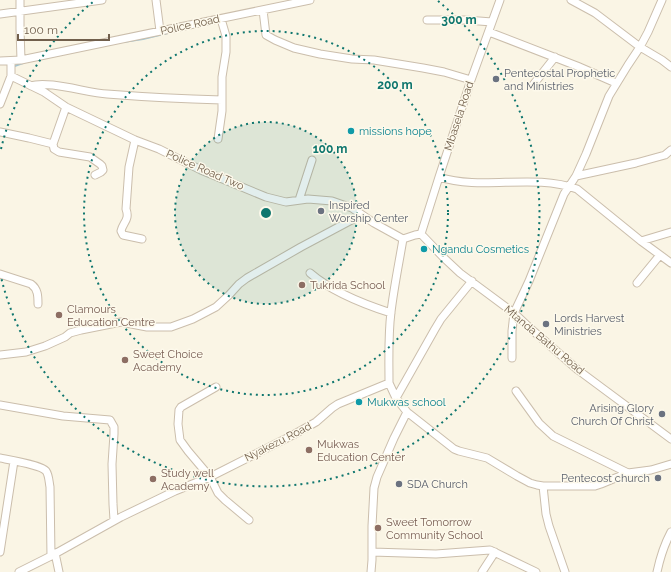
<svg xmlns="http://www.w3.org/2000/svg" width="671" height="572" viewBox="0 0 671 572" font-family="Raleway,sans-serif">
<rect width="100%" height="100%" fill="#faf5e5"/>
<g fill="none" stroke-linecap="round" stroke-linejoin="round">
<path stroke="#a2c5d3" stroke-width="2" d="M123 42 143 39 172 32
M12 67 23 63"/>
<g stroke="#cbbeac" stroke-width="9">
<path id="minor" d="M20 0V29L21 60
M156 0 160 31
M571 0 595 13 640 47 662 60 671 67
M263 10 266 35 275 40 294 48 320 54 352 59 374 60 423 68 444 72 471 80
M0 14 102 0
M427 20H466L492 22
M489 32 577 66 616 83
M0 61 21 60 310 0
M11 76 44 92 66 107 135 140 159 149 201 170 266 197 286 202 308 199 332 201 352 208 374 223 403 239
M533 85 555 57
M31 86C47 80 88 93 107 94 145 97 184 99 222 100
M0 104 11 76V61
M66 107 53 144 54 149 59 152 90 157 100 164 102 166 103 170 101 172 95 175
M0 132 29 138 53 144
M218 139 222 111V77L226 52V36L221 19
M135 140 129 167 126 209C130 220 123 222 121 231L123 235 142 239
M576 176 636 163 665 155 671 150
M439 177C483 191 532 173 577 189L641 241 671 263
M299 200 312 160
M421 234 444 258 460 273 514 313 531 329 578 370 671 439
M421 234 439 177 471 80 500 0
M403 239 415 235 421 234
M641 241 671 232
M310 273C332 292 363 304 391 313
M0 274 31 284C38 289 38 296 38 304
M637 283 660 255
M0 355 26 352 45 346 65 337 70 333 81 330 121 322 147 327H171L193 319 216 307 229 295 239 284 247 278 301 247 361 215
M512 358V331L514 313 529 281 564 194 576 176 586 154 609 96 628 65 640 47 648 32 662 0
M389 383 396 398 407 412 454 449 459 451 487 458 517 476 530 483 537 485 543 486H595L601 484 613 479 628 473 651 470 671 464
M216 387 181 407 179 410 178 424 180 440 188 451 210 477 218 493 225 500 249 520
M516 391 539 423 553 436 628 473
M396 398 435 329 441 319 472 281
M0 405 63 416 110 420 114 427V434L112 464 113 504 114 520
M0 458C10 460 41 465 46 471 49 475 49 482 50 487L51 556
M543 486 546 514 549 526 565 572
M0 552 14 461
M372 552 436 554 490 550 536 572
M55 553 59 572
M19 572 51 556 121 517 175 491 210 477 293 435 316 422 332 408 338 404 389 383C389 359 388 336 391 312 394 287 399 263 403 239
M371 572 372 560V526L374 488 377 477 394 438 407 412
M482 572 495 552
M657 572C660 558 664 545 671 532"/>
</g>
<use href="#minor" stroke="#fff" stroke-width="7"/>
</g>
<circle cx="266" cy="213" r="91" fill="#0f766e" fill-opacity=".12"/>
<g fill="none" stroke="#0f766e" stroke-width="2" stroke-dasharray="2 4">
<circle cx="266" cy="213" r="91"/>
<circle cx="266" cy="213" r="182"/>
<path d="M1 149A273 273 0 0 1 94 1M438 1A273 273 0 1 1 1 277"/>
</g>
<g fill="#6b7280" stroke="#fdf9eb" stroke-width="1.5">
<circle cx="496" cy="79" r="4"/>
<circle cx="321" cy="211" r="4"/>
<circle cx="546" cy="324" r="4"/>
<circle cx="662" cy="414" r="4"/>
<circle cx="658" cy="478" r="4"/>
<circle cx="399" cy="484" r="4"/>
</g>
<g fill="#0f9aa8" stroke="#fdf9eb" stroke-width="1.5">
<circle cx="351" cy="131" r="4"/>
<circle cx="424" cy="249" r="4"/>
<circle cx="359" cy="402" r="4"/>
</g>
<g fill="#8d6e63" stroke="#fdf9eb" stroke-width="1.5">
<circle cx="302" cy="285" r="4"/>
<circle cx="59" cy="315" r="4"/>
<circle cx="125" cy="360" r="4"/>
<circle cx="309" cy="450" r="4"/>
<circle cx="153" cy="479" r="4"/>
<circle cx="378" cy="528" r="4"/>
</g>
<g text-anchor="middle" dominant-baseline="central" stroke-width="3" stroke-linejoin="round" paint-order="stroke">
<g font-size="11" fill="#715f4c" stroke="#fdf9eb">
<text transform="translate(190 25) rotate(-12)">Police Road</text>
<text transform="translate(459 116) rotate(-72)">Mbasela Road</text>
<text transform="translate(205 170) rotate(24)">Police Road Two</text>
<text transform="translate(544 340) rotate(40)">Mtanda Bathu Road</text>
<text transform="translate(278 442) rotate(-27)">Nyakezu Road</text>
</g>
<g font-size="11" fill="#5b616d" stroke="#fdf9eb" text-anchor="start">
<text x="504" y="73">Pentecostal Prophetic<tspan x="504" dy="13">and Ministries</tspan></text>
<text x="329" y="205">Inspired<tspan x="329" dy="13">Worship Center</tspan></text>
<text x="554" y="318">Lords Harvest<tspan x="554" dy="13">Ministries</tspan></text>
<text x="654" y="408" text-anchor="end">Arising Glory<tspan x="654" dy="13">Church Of Christ</tspan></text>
<text x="650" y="478" text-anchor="end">Pentecost church</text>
<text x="407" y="484">SDA Church</text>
</g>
<g font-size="11" fill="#0d838f" stroke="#fdf9eb" text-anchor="start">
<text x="359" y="131">missions hope</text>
<text x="432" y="249">Ngandu Cosmetics</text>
<text x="367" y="402">Mukwas school</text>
</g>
<g font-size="11" fill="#785e54" stroke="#fdf9eb" text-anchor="start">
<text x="310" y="285">Tukrida School</text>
<text x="67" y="309">Clamours<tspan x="67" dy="13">Education Centre</tspan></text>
<text x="133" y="354">Sweet Choice<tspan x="133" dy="13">Academy</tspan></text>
<text x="317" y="444">Mukwas<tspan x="317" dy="13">Education Center</tspan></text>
<text x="161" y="473">Study well<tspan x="161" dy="13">Academy</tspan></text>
<text x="386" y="522">Sweet Tomorrow<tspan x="386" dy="13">Community School</tspan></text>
</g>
</g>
<circle cx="266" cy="213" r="6" fill="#0f766e" stroke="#fdf9eb" stroke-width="2"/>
<g font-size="12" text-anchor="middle" font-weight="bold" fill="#0f766e" stroke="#fdf9eb" stroke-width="3" stroke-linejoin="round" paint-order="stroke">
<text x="459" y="24">300 m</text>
<text x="395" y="89">200 m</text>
<text x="330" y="153">100 m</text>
</g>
<path d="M18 34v6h91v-6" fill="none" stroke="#715f4c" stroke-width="2"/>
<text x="24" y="34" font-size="12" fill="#715f4c" stroke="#fdf9eb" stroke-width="3" paint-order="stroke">100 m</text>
</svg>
